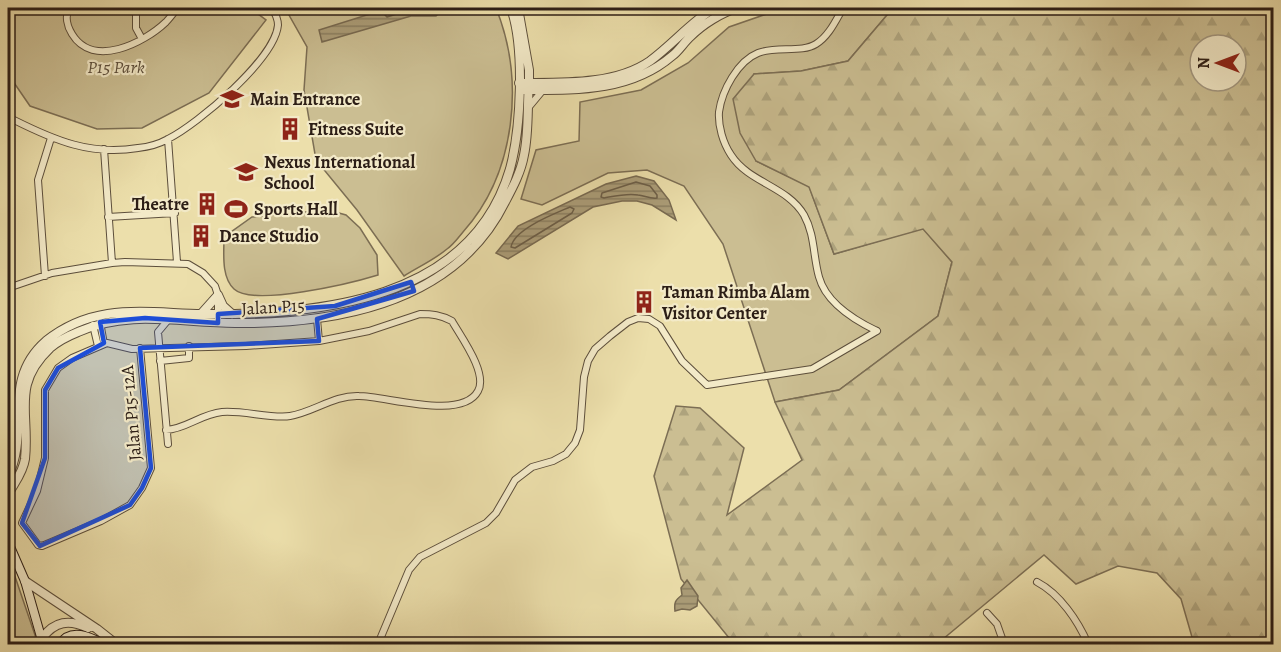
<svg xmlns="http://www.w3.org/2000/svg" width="1281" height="652" viewBox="0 0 1281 652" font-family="Alegreya,serif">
<defs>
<pattern id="forest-firs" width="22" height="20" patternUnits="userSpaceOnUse" patternTransform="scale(1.5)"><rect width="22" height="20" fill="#cbbe92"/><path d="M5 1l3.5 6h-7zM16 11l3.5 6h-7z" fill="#aea37d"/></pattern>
<pattern id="water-rules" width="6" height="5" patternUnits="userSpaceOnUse" patternTransform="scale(1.5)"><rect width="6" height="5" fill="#ab9d78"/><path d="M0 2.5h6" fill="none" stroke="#8b7f61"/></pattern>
</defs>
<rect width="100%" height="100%" fill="#ecdfab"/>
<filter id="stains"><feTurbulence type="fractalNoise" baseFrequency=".00333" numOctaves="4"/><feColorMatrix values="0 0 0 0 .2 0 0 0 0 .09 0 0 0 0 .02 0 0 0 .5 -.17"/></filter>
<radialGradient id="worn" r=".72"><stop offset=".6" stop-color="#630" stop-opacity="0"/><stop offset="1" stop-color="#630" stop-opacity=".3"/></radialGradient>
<path fill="#cbbe92" stroke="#7c6e54" stroke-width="1.5" d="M8 8H250L266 20 209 93 142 128 97 129 30 106 8 74Z
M285 8H496C525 80 516 173 463 232 458 238 453 245 447 249 434 260 418 267 404 276L357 210 316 160 304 90 307 47Z
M784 8H893L848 61 801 71 754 74 756 161 809 186 834 254 923 228 952 262 938 316 839 390 775 402 723 244 684 186 647 170 608 173 542 205 521 199 536 150 579 141 580 102 641 90 688 63 729 27Z
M328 210 346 215 360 228 377 255 378 275C352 283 253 307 234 289 221 277 224 253 224 237L252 217Z
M8 556 36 638 35 644H8Z"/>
<path fill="url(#forest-firs)" stroke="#7c6e54" stroke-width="1.5" fill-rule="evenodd" d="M893 8H1273V644H1194L1181 599 1157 573 1118 566 1076 584 1044 555 937 644H734L681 579 654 476 676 406 700 408 744 448 727 515 802 460 775 402 839 390 938 316 952 262 923 229 834 254 809 187 756 161 740 133 733 99 754 74 801 71 848 61ZM1200 45H1236V81H1200Z"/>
<path fill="url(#water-rules)" stroke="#786a51" stroke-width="1.5" d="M389 8H444L436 16H411L322 42 319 30Z
M636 176 654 181 669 200 676 220 652 205 637 201H622L593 207 508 259 496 253 518 226 606 184Z
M687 580 698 596 697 606 690 610 682 609 675 611C674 603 675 600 682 595L681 588Z"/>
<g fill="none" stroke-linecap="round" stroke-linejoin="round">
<path stroke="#6c5e47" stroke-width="1.5" d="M385 8 384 14 387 17 410 10H432L435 8
M636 182 650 186 657 195V198C651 199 645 196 638 195 627 193 615 196 604 198L601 197 602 193Z
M570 207 574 209 572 213 515 248 511 247C514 229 554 214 570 207Z"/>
<g stroke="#5c4e3b" stroke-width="8">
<path id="minor" d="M69 8C65 16 67 26 72 34 93 69 144 43 166 22 170 18 174 12 178 8
M136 8V28L142 39
M843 8C836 20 829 36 816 44 802 53 775 46 758 53 738 61 722 90 719 112 718 126 723 143 731 155 749 183 787 186 804 215 815 235 813 256 819 277 826 303 854 320 877 331
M528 108 543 90
M8 121 14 120C54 140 91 156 138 148 148 147 159 144 168 139 198 124 275 59 278 25 278 18 275 13 272 8
M168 139 177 262
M104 149 112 263
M108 217 175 213
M45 276 38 180 51 138
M8 288 52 273 112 263 125 262 188 264 203 273 215 286 218 295V322
M317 319 319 341
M100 322 104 344
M93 325 98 346
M140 348 151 468 142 488 130 505 101 521 42 546 38 545 22 523 37 491 45 458V390L58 368 72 358 107 343 132 349 246 346 319 341 369 331 420 314C432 314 441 315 452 321 461 337 488 373 478 391 462 421 386 396 359 396 334 395 314 412 290 416 272 419 242 410 222 412 201 414 186 429 166 430
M160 361 189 358V346
M168 444 158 332 168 320
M1037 582C1060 594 1078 621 1088 644
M987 613 997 624 1004 644
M378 644 409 570 420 557 486 523 496 513 515 480 532 467 553 461 566 454 575 443 580 430 584 377 588 361 595 349 610 336 628 322 638 318 649 319 660 326 682 361 707 385 812 369 877 331"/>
</g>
<g stroke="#5c4e3b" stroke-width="10">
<path id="tertiary" d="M518 8 529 70V83C567 83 617 84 650 61 673 44 690 23 714 8
M524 90C575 90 630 92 672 56 679 51 684 42 691 36 703 24 721 13 737 8
M201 314 218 295 223 306 232 314
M8 476C31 431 0 381 46 341 95 302 145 313 202 314 318 315 471 302 510 169 521 128 525 48 511 8
M8 495C14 483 23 473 25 459 30 413 11 385 50 348 58 341 68 336 78 332 128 309 181 323 235 323 338 324 455 303 505 202 513 187 521 172 524 155 529 132 527 107 529 83H519
M25 581 97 629 116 644
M42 638C55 621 69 619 88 628"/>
</g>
<g stroke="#2c1e16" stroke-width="10">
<path id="secondary" d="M8 542 25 581 43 644
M60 644C71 627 90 637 104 644"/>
</g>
<use href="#minor" stroke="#f3eac8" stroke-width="6"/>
<use href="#tertiary" stroke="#f3eac8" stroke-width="8"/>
<use href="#secondary" stroke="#f3eac8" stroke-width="8"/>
</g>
<path fill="#1d4ed8" fill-opacity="0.2" stroke="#1d4ed8" stroke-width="4.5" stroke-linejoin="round" d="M411 282 414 291 317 319 319 341 140 348 151 468 142 488 130 505 40 546 22 523 45 458V390L58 368 104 343 100 322 145 318 218 323V314L335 306Z"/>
<defs>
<g id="school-bare" transform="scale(1.8)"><path d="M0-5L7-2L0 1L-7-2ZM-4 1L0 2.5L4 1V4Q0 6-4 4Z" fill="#8f2418" stroke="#f3eac8" stroke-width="2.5" paint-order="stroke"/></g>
<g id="building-bare" transform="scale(1.8)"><path d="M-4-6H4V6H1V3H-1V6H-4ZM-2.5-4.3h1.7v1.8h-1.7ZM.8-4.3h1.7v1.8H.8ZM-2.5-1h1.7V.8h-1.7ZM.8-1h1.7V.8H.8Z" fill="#8f2418" stroke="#f3eac8" stroke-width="2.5" paint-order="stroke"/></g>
<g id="stadium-bare" transform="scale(1.8)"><path d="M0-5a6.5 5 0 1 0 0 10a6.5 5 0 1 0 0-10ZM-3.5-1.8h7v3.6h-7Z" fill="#8f2418" stroke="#f3eac8" stroke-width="2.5" paint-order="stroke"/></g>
</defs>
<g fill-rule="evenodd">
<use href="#school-bare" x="232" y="99"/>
<use href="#building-bare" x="290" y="129"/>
<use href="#school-bare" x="246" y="172"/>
<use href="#building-bare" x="207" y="204"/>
<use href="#stadium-bare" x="236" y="209"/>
<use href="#building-bare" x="201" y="236"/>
<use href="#building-bare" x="644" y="302"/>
</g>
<g text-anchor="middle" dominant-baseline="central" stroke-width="4.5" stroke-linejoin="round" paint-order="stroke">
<g font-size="18" font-style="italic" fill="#5c4e3b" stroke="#f3eac8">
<text x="116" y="67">P15 Park</text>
</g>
<g font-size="18" font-weight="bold" fill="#2c1e16" stroke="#f3eac8" text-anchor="start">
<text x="250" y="99">Main Entrance</text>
<text x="308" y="129">Fitness Suite</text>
<text x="264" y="162">Nexus International<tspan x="264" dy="21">School</tspan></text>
<text x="189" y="204" text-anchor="end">Theatre</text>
<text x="254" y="209">Sports Hall</text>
<text x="219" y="236">Dance Studio</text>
<text x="662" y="292">Taman Rimba Alam<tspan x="662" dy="21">Visitor Center</tspan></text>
</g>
<g font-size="18" fill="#2c1e16" stroke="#f3eac8">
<text transform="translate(273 307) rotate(-3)">Jalan P15</text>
<text transform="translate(131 413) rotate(-95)">Jalan P15-12A</text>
</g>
</g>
<rect width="1281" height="652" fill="none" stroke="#ecdfab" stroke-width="30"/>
<rect x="9" y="9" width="1263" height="634" fill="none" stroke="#2c1e16" stroke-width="3"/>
<rect x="15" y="15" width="1251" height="622" fill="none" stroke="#2c1e16" stroke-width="1.5"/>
<g transform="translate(1218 63) rotate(270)"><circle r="28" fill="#f3eac8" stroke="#a39881" stroke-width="1.5"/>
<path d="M0-4.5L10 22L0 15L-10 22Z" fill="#8f2418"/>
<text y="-9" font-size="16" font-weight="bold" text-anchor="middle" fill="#2c1e16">N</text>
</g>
<rect width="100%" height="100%" filter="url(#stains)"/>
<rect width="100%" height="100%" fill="url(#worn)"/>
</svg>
